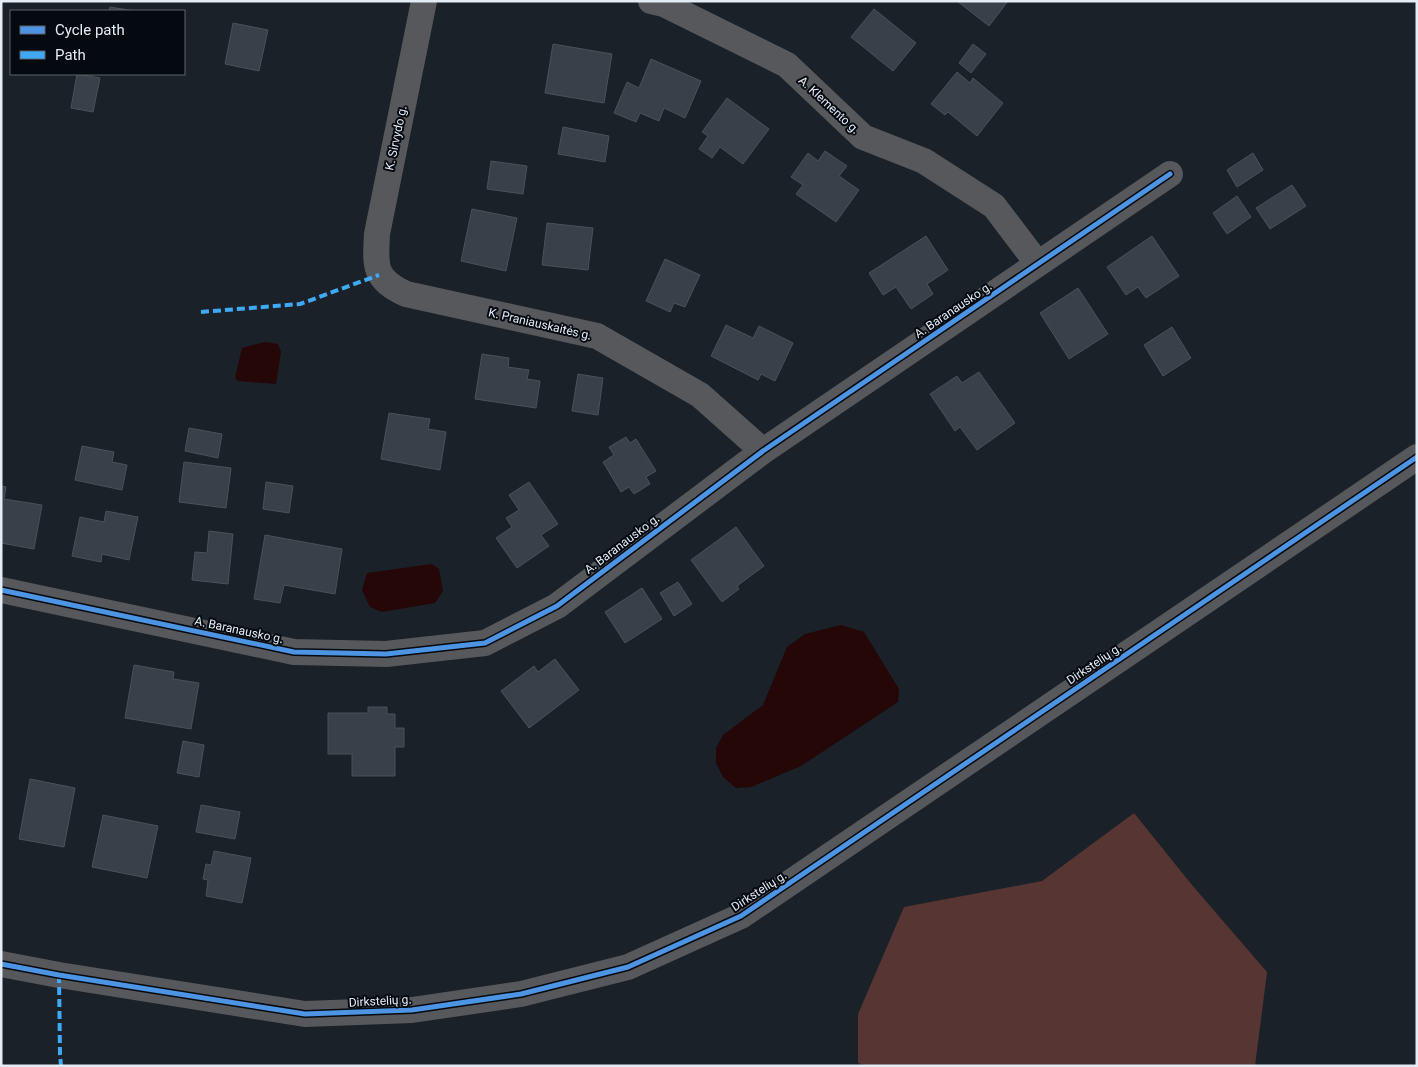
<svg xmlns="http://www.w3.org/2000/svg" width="1418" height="1067" viewBox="0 0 1418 1067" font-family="Roboto,sans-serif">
<rect width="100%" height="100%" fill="#1a2129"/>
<path fill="#573532" d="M1134 813 1192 885 1267 972 1255 1066H867L858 1063V1014L904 907 1042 881Z"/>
<path fill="#240706" d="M265 342 278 344 281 352 276 384 238 381 235 378 242 348Z
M432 564 439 569 443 591 435 603 382 612 370 607 362 590 367 573Z
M841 625 864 632 899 689 898 702 801 766 751 787 736 788 723 777 716 763V748L723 735 763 705 787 647 805 634Z"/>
<path fill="#394049" stroke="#4b5158" d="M957 1H1008L989 26Z
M110 7 135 11H109Z
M874 9 916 43 893 71 851 37Z
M233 23 268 30 259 71 225 64Z
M553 44 612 54 604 103 545 93Z
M973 44 986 54 971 73 959 63Z
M651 59 701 81 685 118 664 108 659 121 640 113 636 122 614 113 627 82 639 88Z
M957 72 970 83 973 78 1003 103 977 136 948 112 945 115 931 104Z
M77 74 100 78 93 112 71 108Z
M727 98 769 129 743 164 720 147 712 158 699 149 708 136 702 132Z
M563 127 609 136 605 162 558 154Z
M825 151 847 166 839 176 859 190 836 222 796 194 803 185 791 177 808 153 818 161Z
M1253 153 1263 170 1237 187 1227 170Z
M491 161 527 166 523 194 487 189Z
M1292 185 1306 206 1270 229 1256 208Z
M1237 196 1251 217 1227 234 1213 213Z
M472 209 517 218 506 271 461 261Z
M547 223 593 228 588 270 542 265Z
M926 236 948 270 927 284 933 294 911 309 896 287 883 295 869 273Z
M1152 236 1179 276 1146 298 1138 287 1126 295 1107 267Z
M665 259 700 275 685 307 674 303 670 312 646 301Z
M1078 288 1108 334 1069 359 1040 313Z
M726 325 753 338 759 326 793 343 775 381 761 374 758 380 711 356Z
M1172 327 1191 358 1163 376 1144 345Z
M482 354 509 358 508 367 529 370 527 379 540 381 536 408 475 399Z
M979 372 1015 423 977 450 960 427 955 431 930 394 957 376 962 383Z
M578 374 603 378 598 415 572 411Z
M389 413 430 419 428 429 446 432 440 470 381 459Z
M189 428 222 434 218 458 185 451Z
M626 437 630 443 636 439 656 471 646 477 650 484 634 494 629 487 621 492 603 462 614 455 609 447Z
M82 446 114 452 112 462 127 465 122 490 75 480Z
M184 462 231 468 226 508 179 502Z
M266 482 293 486 289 513 263 509Z
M529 482 558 524 541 535 549 546 517 568 496 538 512 527 506 518 519 510 509 495Z
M1 486 6 487 4 499 42 505 34 549 1 543Z
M106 511 138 517 129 560 102 554 101 562 72 556 80 517 104 522Z
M736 527 764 566 737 586 739 589 722 602 691 560Z
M209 531 233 534 228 584 192 580 195 552 207 553Z
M265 535 342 549 335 594 284 585 280 603 254 599Z
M678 582 692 604 674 616 660 593Z
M642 588 662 619 625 643 605 612Z
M555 659 579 690 529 728 501 691 534 666 538 672Z
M134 665 174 672 173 679 199 683 191 729 125 718Z
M368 707H387V714H395V728H404V747H395V776H352V754H328V713H368Z
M183 741 204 745 199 777 177 773Z
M30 779 75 788 64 847 19 839Z
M201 805 240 812 235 839 196 832Z
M103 815 158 826 147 878 92 867Z
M214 851 251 858 242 903 206 896 208 880 203 879 206 864 211 865Z"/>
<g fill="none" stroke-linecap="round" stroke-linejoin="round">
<path stroke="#56585b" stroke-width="26" d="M424 1 377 234C375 267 374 279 406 294L597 336 700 395 763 451
M651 1 664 4 787 65 863 137 924 161 994 206 1038 264
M1 590 294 652 386 654 485 643 557 606 763 451 1170 174
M1 964 59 975 305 1014 412 1010 521 994 628 967 741 916 1417 457"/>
<path stroke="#3fa9f5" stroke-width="4" stroke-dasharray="8 4" stroke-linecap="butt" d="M201 312 300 304 379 275
M59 975 60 1054 61 1066"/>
<g stroke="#050910" stroke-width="8">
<path id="cycleway" d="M1 590 294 652 386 654 485 643 557 606 763 451 1170 174
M1 964 59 975 305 1014 412 1010 521 994 628 967 741 916 1417 457"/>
</g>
<use href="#cycleway" stroke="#4d94e3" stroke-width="5"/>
</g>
<g text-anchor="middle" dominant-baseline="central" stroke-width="4" stroke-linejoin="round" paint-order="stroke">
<g font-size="12" fill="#e4ecf6" stroke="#050910">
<text transform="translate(829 105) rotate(43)">A. Klemento g.</text>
<text transform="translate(396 138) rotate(-78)">K. Sirvydo g.</text>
<text transform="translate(953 310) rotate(-34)">A. Baranausko g.</text>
<text transform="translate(540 324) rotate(13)">K. Praniauskaitės g.</text>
<text transform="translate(622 544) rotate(-37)">A. Baranausko g.</text>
<text transform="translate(239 630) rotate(12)">A. Baranausko g.</text>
<text transform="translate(1094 664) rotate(-34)">Dirkstelių g.</text>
<text transform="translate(759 891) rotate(-33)">Dirkstelių g.</text>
<text transform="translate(380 1001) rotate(-3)">Dirkstelių g.</text>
</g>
</g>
<rect width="1418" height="1067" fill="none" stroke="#e4ecf6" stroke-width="5"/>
<rect x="10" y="10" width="175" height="65" fill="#050910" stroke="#5e646c"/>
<rect x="20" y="26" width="25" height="8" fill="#4d94e3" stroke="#5e646c"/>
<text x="55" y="35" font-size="15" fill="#e4ecf6">Cycle path</text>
<rect x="20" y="51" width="25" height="8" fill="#3fa9f5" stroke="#5e646c"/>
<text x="55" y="60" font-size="15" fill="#e4ecf6">Path</text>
</svg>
